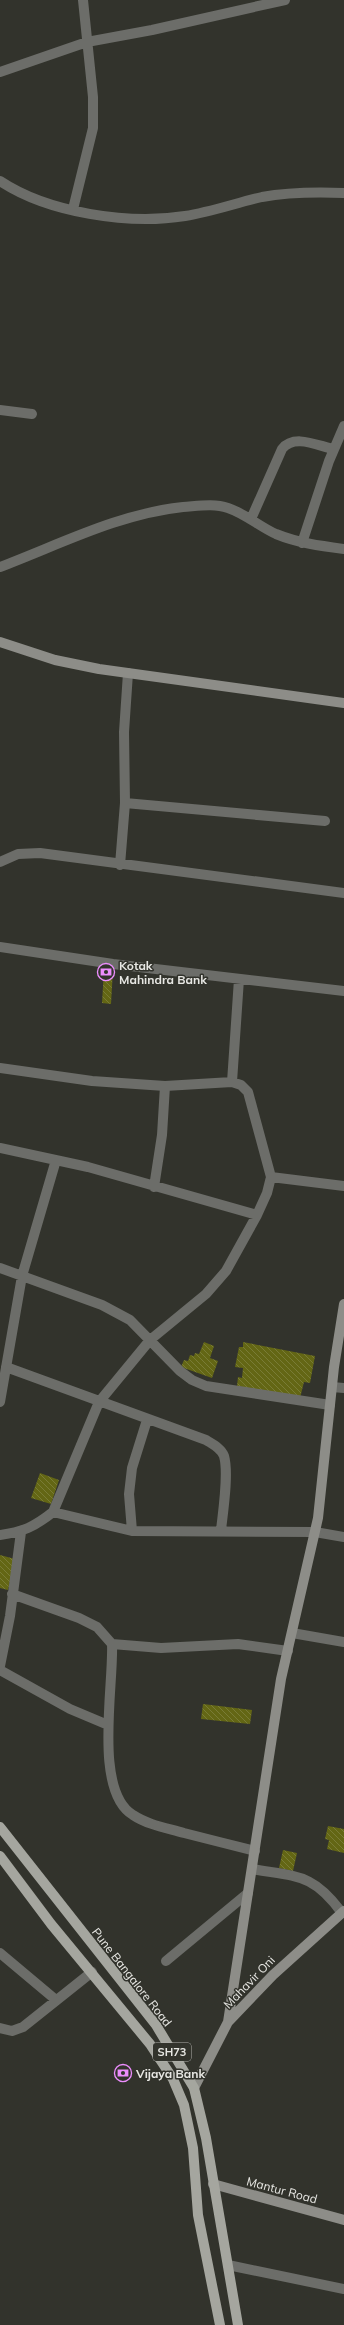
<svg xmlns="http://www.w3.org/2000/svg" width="344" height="2325" viewBox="0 0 344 2325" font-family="Mulish,sans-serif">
<defs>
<pattern id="building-back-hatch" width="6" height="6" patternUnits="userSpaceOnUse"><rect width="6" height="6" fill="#636614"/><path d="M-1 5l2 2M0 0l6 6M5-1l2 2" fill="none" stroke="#797c36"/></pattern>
</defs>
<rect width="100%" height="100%" fill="#32332c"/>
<path fill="url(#building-back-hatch)" d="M104 969H113L111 1004 102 1003Z
M204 1342 214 1346 210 1358 218 1361 212 1378 181 1367 184 1360 188 1361 190 1355 194 1356 195 1353 199 1354Z
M243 1342 315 1356 310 1383 304 1382 300 1398 237 1386 238 1377 242 1378 243 1368 235 1367 239 1347H243Z
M40 1473 59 1480 51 1504 31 1498Z
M0 1555 15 1559 8 1590 0 1588Z
M203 1704 252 1710 250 1724 201 1719Z
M328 1826 344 1829V1853L327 1849 329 1840 325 1839Z
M283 1850 297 1853 293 1871 279 1868Z"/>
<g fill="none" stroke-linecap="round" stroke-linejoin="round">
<path stroke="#6c6d69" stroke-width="10" d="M0 72 87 42 152 30 285 0
M0 181C48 213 129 225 185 216 211 212 236 203 262 197 289 192 317 192 344 193
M73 209 93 128V97L83 0
M0 410 32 414
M251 519 282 449C294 434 316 445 333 449
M302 543 329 461 344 426
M0 567C61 544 118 514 183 507 198 506 214 503 228 508 246 514 260 527 276 534 298 543 321 546 344 549
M125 803 325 821
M0 862 18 854 40 853 344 893
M120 865 125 803 124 732 128 673
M0 947 113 964 344 991
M0 1068 92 1081 165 1086 232 1082 241 1085 248 1092 271 1177 267 1193 257 1215 88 1167 0 1148
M232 1082 239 979
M271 1177 344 1186
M154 1187 162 1135 165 1086
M0 1268 102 1305 130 1320 180 1371 192 1380 206 1386 330 1405
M6 1367 206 1440C212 1444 221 1448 224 1456 229 1473 223 1512 221 1530
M332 1387 344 1388
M0 1402 22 1276 56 1160
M53 1512 132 1531 315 1532 344 1537
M132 1531 129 1494 132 1468 147 1420
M0 1535C23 1532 34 1527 53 1512L99 1402 150 1340 206 1294 226 1271 257 1215
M12 1594 79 1618 97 1627 112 1644C114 1685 93 1791 133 1815 148 1825 167 1828 184 1833 208 1839 231 1845 255 1851
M292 1633 344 1642
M112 1644 161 1648 238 1644 288 1651
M0 1666 10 1616 21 1532
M0 1670 70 1709 108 1725
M252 1869C297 1877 313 1873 342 1913
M0 1953 56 2000
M166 1961 248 1893
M0 2028 12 2031 23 2027 92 1972
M228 2265 344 2289"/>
<path stroke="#8d8d88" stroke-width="10" d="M0 642 55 660 99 669 344 703
M228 2022 281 1679 318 1518 334 1367 344 1304
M194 2088 228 2022 273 1975 344 1911
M213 2184 344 2220"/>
<path stroke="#a5a69f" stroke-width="10" d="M0 1827 156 2025 194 2088 206 2138 238 2325
M0 1856 51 1924 150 2044 173 2079 184 2105 193 2148 198 2215 220 2325"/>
</g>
<defs>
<g id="bank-ring" transform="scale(0.9)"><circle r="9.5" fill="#32332c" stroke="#eb8dfc" stroke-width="1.5"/><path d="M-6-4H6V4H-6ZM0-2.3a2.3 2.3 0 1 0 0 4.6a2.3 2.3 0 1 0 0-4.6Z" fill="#eb8dfc"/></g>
</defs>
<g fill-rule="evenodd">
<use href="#bank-ring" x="106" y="972"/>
<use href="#bank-ring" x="123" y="2073"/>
</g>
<g text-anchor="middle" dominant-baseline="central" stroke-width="3" stroke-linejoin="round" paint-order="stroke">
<rect fill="#32332c" stroke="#b1b1ac" stroke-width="1" x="153" y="2043" width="38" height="18" rx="3"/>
<g font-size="11" font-weight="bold" fill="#e7e7e3">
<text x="172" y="2052">SH73</text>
</g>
<g font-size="12" font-weight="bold" fill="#e7e7e3" stroke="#32332c" text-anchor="start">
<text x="119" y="965">Kotak<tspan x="119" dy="14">Mahindra Bank</tspan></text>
<text x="136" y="2073">Vijaya Bank</text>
</g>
<g font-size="12" fill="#e7e7e3" stroke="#32332c">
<text transform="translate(132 1977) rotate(52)">Pune Bangalore Road</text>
<text transform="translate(249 1982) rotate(-46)">Mahavir Oni</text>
<text transform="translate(282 2190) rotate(15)">Mantur Road</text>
</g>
</g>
</svg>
